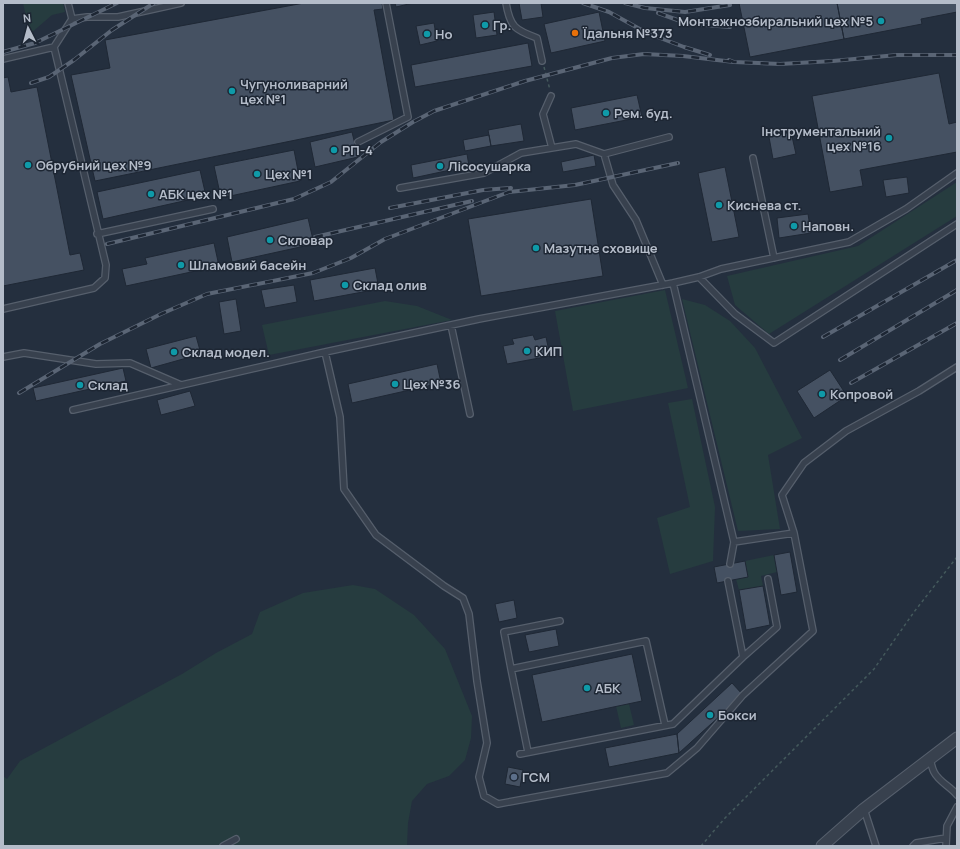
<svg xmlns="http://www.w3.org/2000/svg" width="960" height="849" viewBox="0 0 960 849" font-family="Manrope,sans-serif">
<rect width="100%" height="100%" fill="#242f3e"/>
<path fill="#263c3f" d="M23 3H63L65 12 52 15 30 34Z
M957 182V216L769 334 735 305 727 276 858 246Z
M665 290 688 388 573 411 555 311Z
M682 299 705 305 730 321 755 348 802 438 768 455 780 529 738 531Z
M385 301 417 306 452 320 269 355 262 325Z
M692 399 715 507 713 561 670 574 657 518 690 507 668 403Z
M774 555 777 572 761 576 763 586 739 590 736 579 748 577 745 561Z
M353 585 375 589 414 615 445 649 472 716 471 738 465 760 449 776 427 784 412 801 408 823 407 846H3V776L7 779 20 761 182 674 216 653 252 634 260 612 303 593Z
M629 704 634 725 621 728 616 706Z"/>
<path fill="#455162" stroke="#1f2835" d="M304 3H382L383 9 374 10 394 120 95 181 71 75 110 68 105 40Z
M395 3H413L396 7Z
M519 3H541L543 17 522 20Z
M739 3H837L844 39 750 57Z
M837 3H957V12L921 19 922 24 844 39Z
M494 12 497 35 476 38 473 15Z
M599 12 605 41 551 53 544 24Z
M434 23 437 41 420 45 416 26Z
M528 43 532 66 415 87 411 65Z
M939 73 949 124 957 122V152L860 170 863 186 830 192 812 96Z
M8 77 11 92 37 87 70 255 80 253 84 270 3 286V78Z
M637 95 642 117 575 130 571 108Z
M521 124 524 141 491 146 488 130Z
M352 132 358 157 315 167 310 142Z
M791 132 796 154 773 159 769 137Z
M489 135 491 146 465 151 463 140Z
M294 150 300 181 221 198 214 166Z
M467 154 469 166 413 178 411 165Z
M594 155 596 166 563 172 561 162Z
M725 167 739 237 712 242 698 173Z
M200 170 206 196 103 219 97 192Z
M907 177 909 193 886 197 883 180Z
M591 199 603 276 481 296 468 219Z
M808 214 811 233 779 238 777 218Z
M308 218 314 244 232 262 227 237Z
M214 243 219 266 126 286 122 269 147 264 145 258Z
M375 268 379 289 314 301 310 280Z
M294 285 297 302 265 308 261 290Z
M236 299 241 331 224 334 219 302Z
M533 335 535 340 546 337 550 356 507 364 503 346 514 344 512 339Z
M196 336 201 354 151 368 146 349Z
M437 364 441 383 352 403 348 384Z
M123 368 126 381 36 401 33 388Z
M830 370 847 396 814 418 797 391Z
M190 391 195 406 161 415 157 400Z
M790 552 797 592 781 595 774 555Z
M745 561 748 577 717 583 714 567Z
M763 586 770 625 746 630 739 590Z
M514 600 517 618 499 622 495 604Z
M556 629 559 646 529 652 525 635Z
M632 654 642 701 542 722 532 675Z
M732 683 743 695 679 753 677 734Z
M677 734 679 753 609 767 605 748Z
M508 767 523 770 520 787 505 784Z"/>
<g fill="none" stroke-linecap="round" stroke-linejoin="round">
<g stroke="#565f6c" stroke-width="8">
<path id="lane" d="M68 3 72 19 87 17H118L181 3
M506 3C510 27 515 30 537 38L542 61
M3 59 54 47
M551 96 543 114 552 148
M358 142 408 117 386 3
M604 154 613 185 636 220 663 285
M753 158 774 258
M400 188 484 173 521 153 576 144 604 154 669 137
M97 234 213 209
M699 277 735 314 774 343 957 224
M673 283 734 542 730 564
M3 309 94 288 105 278 106 265 54 47 72 19
M451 325 470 414
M325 352 340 417 344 489 376 535 444 586 463 598 469 614 477 681 487 743 479 777 484 796 498 804 667 773 697 748 743 695 813 631 794 533 734 542
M3 357 24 353 96 364 130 363 181 385
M73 410 325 352 479 319 673 283 699 277 721 269 849 242 906 209 957 173
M794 533 782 495 804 463 846 431 919 391 957 367
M728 581 743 657 777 627 768 579
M511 669 504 632 560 621
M528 752 511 669 646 641 665 725
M520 754 673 724 743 657
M930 759C931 763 932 768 934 772 939 782 950 786 957 795
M864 809 876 846
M223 846 236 839
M913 846 916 843 946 838
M946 846 947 826 957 807"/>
</g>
<g stroke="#565f6c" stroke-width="13">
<path id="street" d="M822 846 864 809 957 738"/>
</g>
<path stroke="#44595c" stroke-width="1.5" stroke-dasharray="3 3" stroke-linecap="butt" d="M544 67 550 90
M701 846 725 818 874 669 914 612 957 557"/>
<use href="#lane" stroke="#38414e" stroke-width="5.5"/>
<use href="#street" stroke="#38414e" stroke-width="11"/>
<g stroke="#5a6575" stroke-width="4">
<path id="rail" d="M583 3 609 12 647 33 684 47 710 55
M625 3 645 8 685 12 730 5
M658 13 683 22 705 25 730 27
M3 52 35 43 117 3
M729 60 734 62 780 64 833 61 897 55H957
M31 83 49 77 74 60 112 30 154 3
M390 208 483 190 511 188
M315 237 472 201
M107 244 294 199 331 182 381 142 413 122 434 111 525 81 612 58 644 54 683 56 734 62
M823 337 957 260
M840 360 957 290
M851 383 957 323
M19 393 100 344 161 314 207 294 313 273 351 258 385 239 509 192 575 185 678 163"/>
</g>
<use href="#rail" stroke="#1d2633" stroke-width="2.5" stroke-dasharray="8" stroke-linecap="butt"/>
</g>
<g fill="#0f9aa8" stroke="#1d2633" stroke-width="1.5">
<circle cx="881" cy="21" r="4"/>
<circle cx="485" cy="25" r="4"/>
<circle cx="427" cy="34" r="4"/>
<circle cx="232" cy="91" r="4"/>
<circle cx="606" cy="113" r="4"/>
<circle cx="889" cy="138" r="4"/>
<circle cx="334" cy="150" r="4"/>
<circle cx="28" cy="165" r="4"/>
<circle cx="440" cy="166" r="4"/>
<circle cx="257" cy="174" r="4"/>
<circle cx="151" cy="194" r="4"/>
<circle cx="719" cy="205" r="4"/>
<circle cx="794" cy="226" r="4"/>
<circle cx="270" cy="240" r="4"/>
<circle cx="536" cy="248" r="4"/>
<circle cx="181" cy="265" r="4"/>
<circle cx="345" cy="285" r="4"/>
<circle cx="527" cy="351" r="4"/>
<circle cx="174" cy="352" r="4"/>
<circle cx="395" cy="384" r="4"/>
<circle cx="80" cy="385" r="4"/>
<circle cx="822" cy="394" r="4"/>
<circle cx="587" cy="688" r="4"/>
<circle cx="710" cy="715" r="4"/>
</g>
<circle fill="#e8710a" stroke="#1d2633" stroke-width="1.5" cx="575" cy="33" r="4"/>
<circle fill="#5c6f8a" stroke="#1d2633" stroke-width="1.5" cx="514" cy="777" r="4"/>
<g text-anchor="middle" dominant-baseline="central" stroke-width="3" stroke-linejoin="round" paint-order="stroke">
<g font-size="13" font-weight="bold" fill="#b4bcc9" stroke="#1d2633" text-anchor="start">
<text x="873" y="21" text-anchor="end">Монтажнозбиральний цех №5</text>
<text x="493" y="25">Гр.</text>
<text x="583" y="33">Їдальня №373</text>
<text x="435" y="34">Но</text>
<text x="240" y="84">Чугуноливарний<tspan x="240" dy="15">цех №1</tspan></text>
<text x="614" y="113">Рем. буд.</text>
<text x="881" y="131" text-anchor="end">Інструментальний<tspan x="881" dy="15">цех №16</tspan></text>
<text x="342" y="150">РП-4</text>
<text x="36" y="165">Обрубний цех №9</text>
<text x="448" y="166">Лісосушарка</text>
<text x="265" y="174">Цех №1</text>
<text x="159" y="194">АБК цех №1</text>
<text x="727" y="205">Киснева ст.</text>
<text x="802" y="226">Наповн.</text>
<text x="278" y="240">Скловар</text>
<text x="544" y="248">Мазутне сховище</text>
<text x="189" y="265">Шламовий басейн</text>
<text x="353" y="285">Склад олив</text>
<text x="535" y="351">КИП</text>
<text x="182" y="352">Склад модел.</text>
<text x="403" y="384">Цех №36</text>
<text x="88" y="385">Склад</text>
<text x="830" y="394">Копровой</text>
<text x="595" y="688">АБК</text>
<text x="718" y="715">Бокси</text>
<text x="522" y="777">ГСМ</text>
</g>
</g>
<rect width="960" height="849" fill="none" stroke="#b4bcc9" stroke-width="8"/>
<g transform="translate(28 28) rotate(354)" stroke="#1d2633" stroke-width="3" paint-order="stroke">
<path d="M0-3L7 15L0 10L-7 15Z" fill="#b4bcc9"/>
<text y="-6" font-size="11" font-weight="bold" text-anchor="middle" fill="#b4bcc9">N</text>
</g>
</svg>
